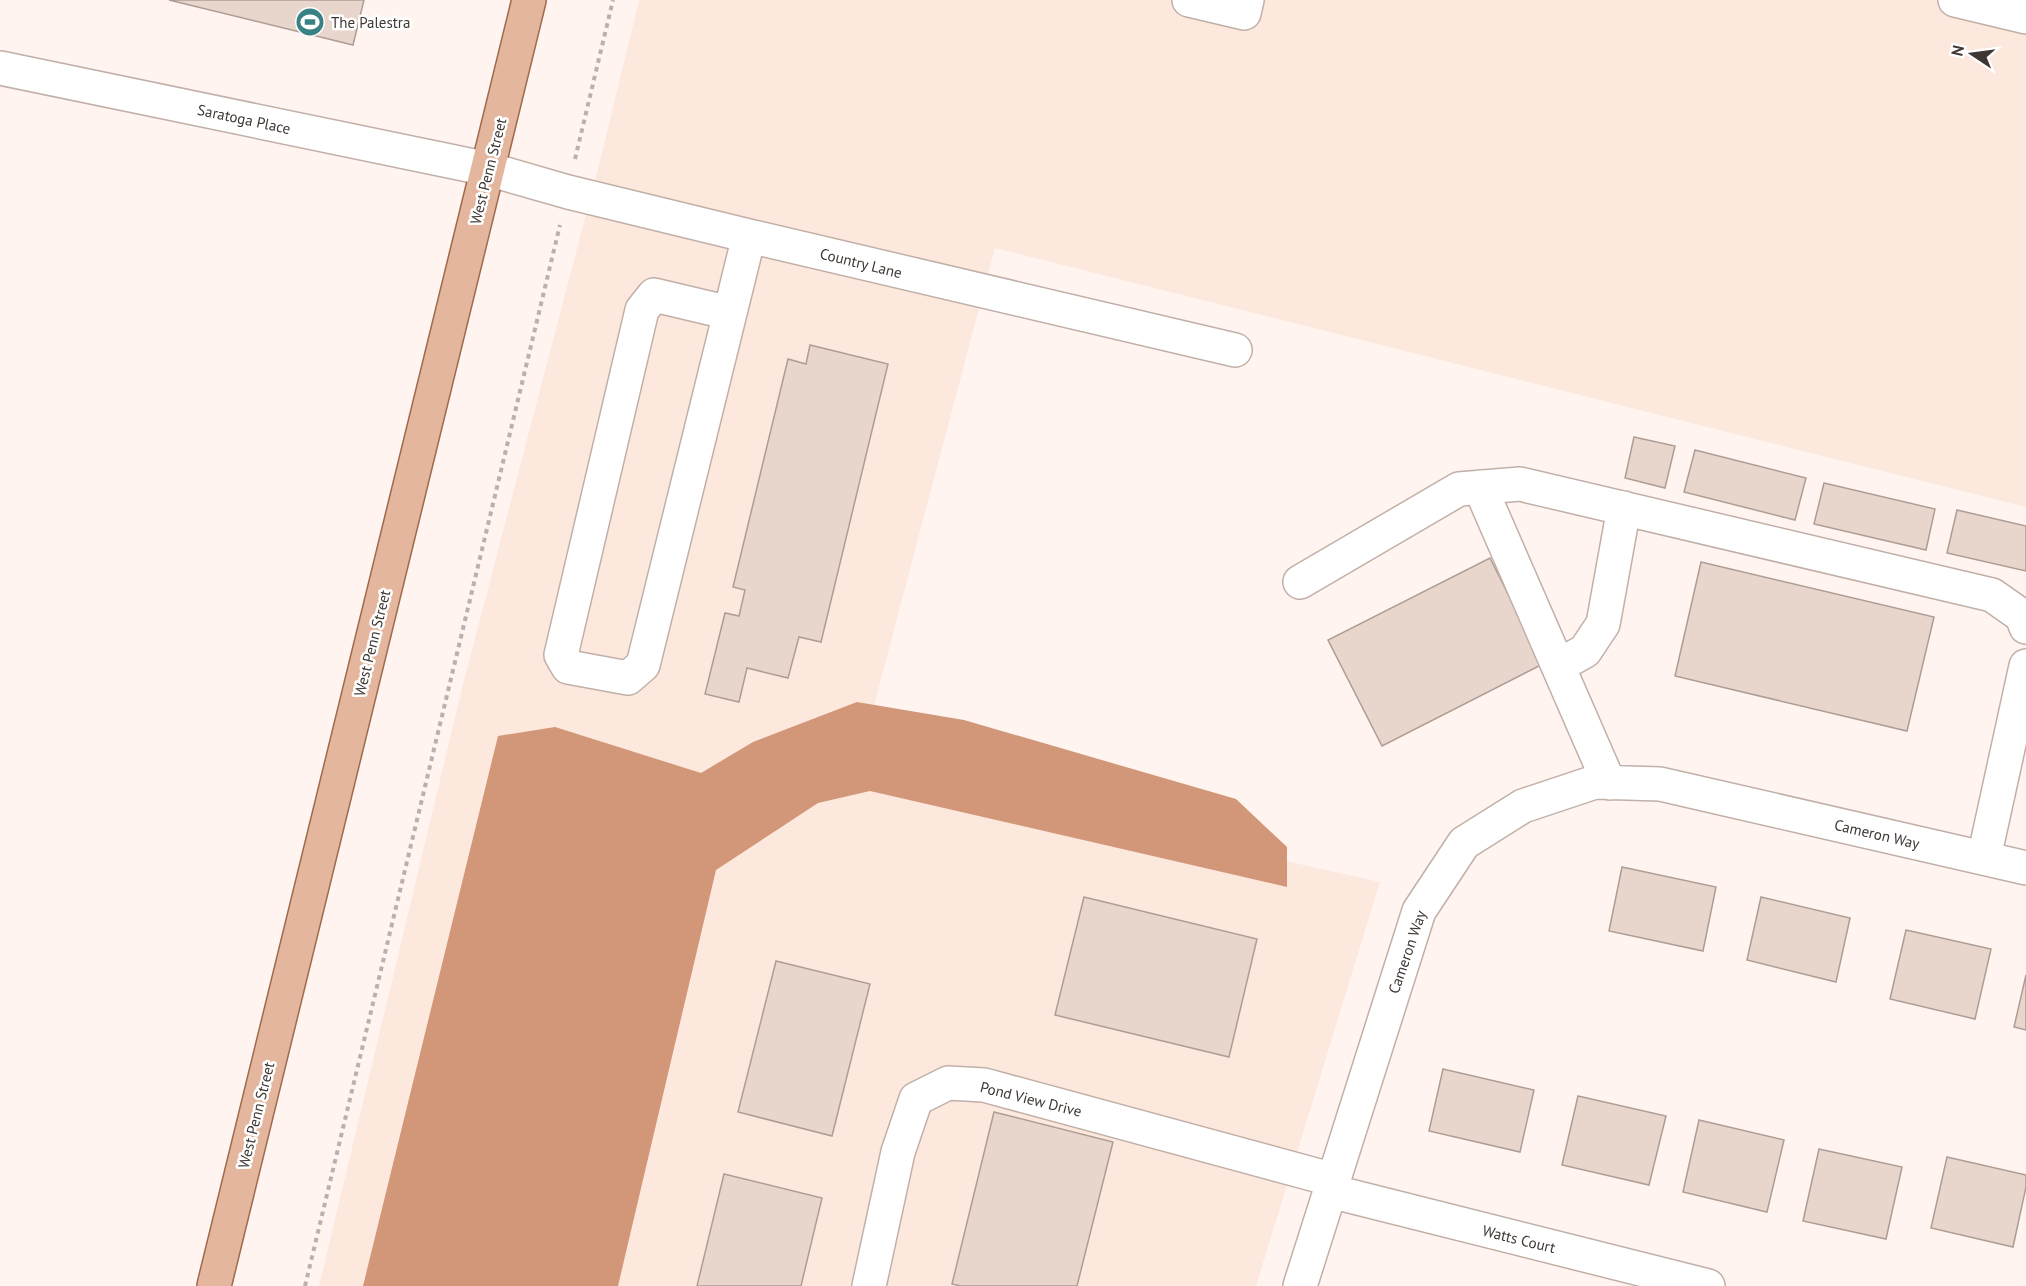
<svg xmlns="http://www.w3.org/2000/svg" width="2026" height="1286" viewBox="0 0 2026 1286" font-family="'PT Sans',sans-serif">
<rect width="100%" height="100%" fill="#fff4ef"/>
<path fill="#fde8de" d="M639 0H2026V507L995 248 858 766 1380 882 1256 1286H319L462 688 602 153Z"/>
<path fill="#d29778" d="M857 702 964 720 1236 799 1287 847V887L870 791 818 803 716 870 618 1286H363L498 736 555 727 701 773 753 742Z"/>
<path fill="#e8d6cd" stroke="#ae9d94" stroke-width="1.5" d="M169 0H364L353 45Z
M810 345 888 364 821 642 799 637 788 678 747 668 739 702 705 694 725 613 739 616 745 590 733 587 788 359 806 364Z
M1634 437 1675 446 1665 488 1625 478Z
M1695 450 1806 478 1795 520 1684 492Z
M1824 483 1935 509 1926 550 1814 524Z
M1957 510 2026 526V571L1947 553Z
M1490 558 1543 664 1382 746 1328 640Z
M1701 562 1934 617 1907 731 1675 676Z
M1622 867 1716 887 1703 951 1609 931Z
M1084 897 1257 939 1229 1057 1055 1015Z
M1761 897 1850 918 1836 982 1747 960Z
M1906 930 1991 949 1975 1019 1890 999Z
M776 961 870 984 832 1136 738 1112Z
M2026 975V1030L2014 1027Z
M1443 1069 1534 1090 1520 1152 1429 1131Z
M1578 1096 1666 1116 1649 1185 1562 1165Z
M994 1112 1113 1142 1077 1286H961L952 1284Z
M1699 1120 1784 1140 1767 1212 1683 1192Z
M1819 1149 1902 1167 1886 1239 1803 1221Z
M1947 1157 2026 1175V1187L2013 1247 1931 1228Z
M724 1174 822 1198 801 1286H697Z"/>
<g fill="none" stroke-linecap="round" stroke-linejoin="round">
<g stroke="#c1b0a7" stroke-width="36">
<path id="minor" d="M1189 0 1244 13 1247 0
M1955 0 2026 17
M0 68 488 169 568 192 749 236 1235 350
M730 313 654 295 642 310 561 655 568 667 628 678 643 665 749 236
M1480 487 1609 783
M1300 582 1459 489 1520 484 1992 595 2022 616 2026 627
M1558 666 1585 651 1603 624 1624 508
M1984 858 2026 666
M1330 1191 1708 1286
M869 1286 898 1152 916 1099 948 1083 984 1085 1334 1180
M1300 1286 1419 911 1464 843 1523 806 1595 782 1660 784 2026 868"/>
</g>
<g stroke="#9d6a4d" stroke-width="36">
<path id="major" d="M214 1286 529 0"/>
</g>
<path stroke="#bab0ac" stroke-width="4" stroke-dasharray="4.5 4.5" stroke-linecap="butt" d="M575 159 613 0
M305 1286 560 225"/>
<use href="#minor" stroke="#fff" stroke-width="33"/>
<use href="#major" stroke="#e3b69d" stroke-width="33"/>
</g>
<defs>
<g id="stadium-disc" transform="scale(1.5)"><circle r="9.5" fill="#388184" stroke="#fff"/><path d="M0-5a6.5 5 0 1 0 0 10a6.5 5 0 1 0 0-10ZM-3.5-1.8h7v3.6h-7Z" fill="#fff"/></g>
</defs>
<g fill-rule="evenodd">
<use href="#stadium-disc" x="310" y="22"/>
</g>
<g text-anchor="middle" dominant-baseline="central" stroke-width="5" stroke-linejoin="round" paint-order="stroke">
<g font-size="15" fill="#3e3733" stroke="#fff" text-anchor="start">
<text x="331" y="22">The Palestra</text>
</g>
<g font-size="15" fill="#3e3733" stroke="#fff">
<text transform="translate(244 119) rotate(12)">Saratoga Place</text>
<text transform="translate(488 171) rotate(-76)">West Penn Street</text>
<text transform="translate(861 263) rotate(14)">Country Lane</text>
<text transform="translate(372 643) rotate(-76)">West Penn Street</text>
<text transform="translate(1877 834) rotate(13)">Cameron Way</text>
<text transform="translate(1407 952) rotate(-71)">Cameron Way</text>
<text transform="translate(1031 1099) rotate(14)">Pond View Drive</text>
<text transform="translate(256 1115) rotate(-76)">West Penn Street</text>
<text transform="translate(1519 1239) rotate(14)">Watts Court</text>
</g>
</g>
<g transform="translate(1972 54) rotate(283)" stroke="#ffffff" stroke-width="4.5" paint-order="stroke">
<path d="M0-4.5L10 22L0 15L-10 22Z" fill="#3e3733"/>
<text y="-9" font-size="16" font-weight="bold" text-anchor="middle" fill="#3e3733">N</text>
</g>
</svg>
